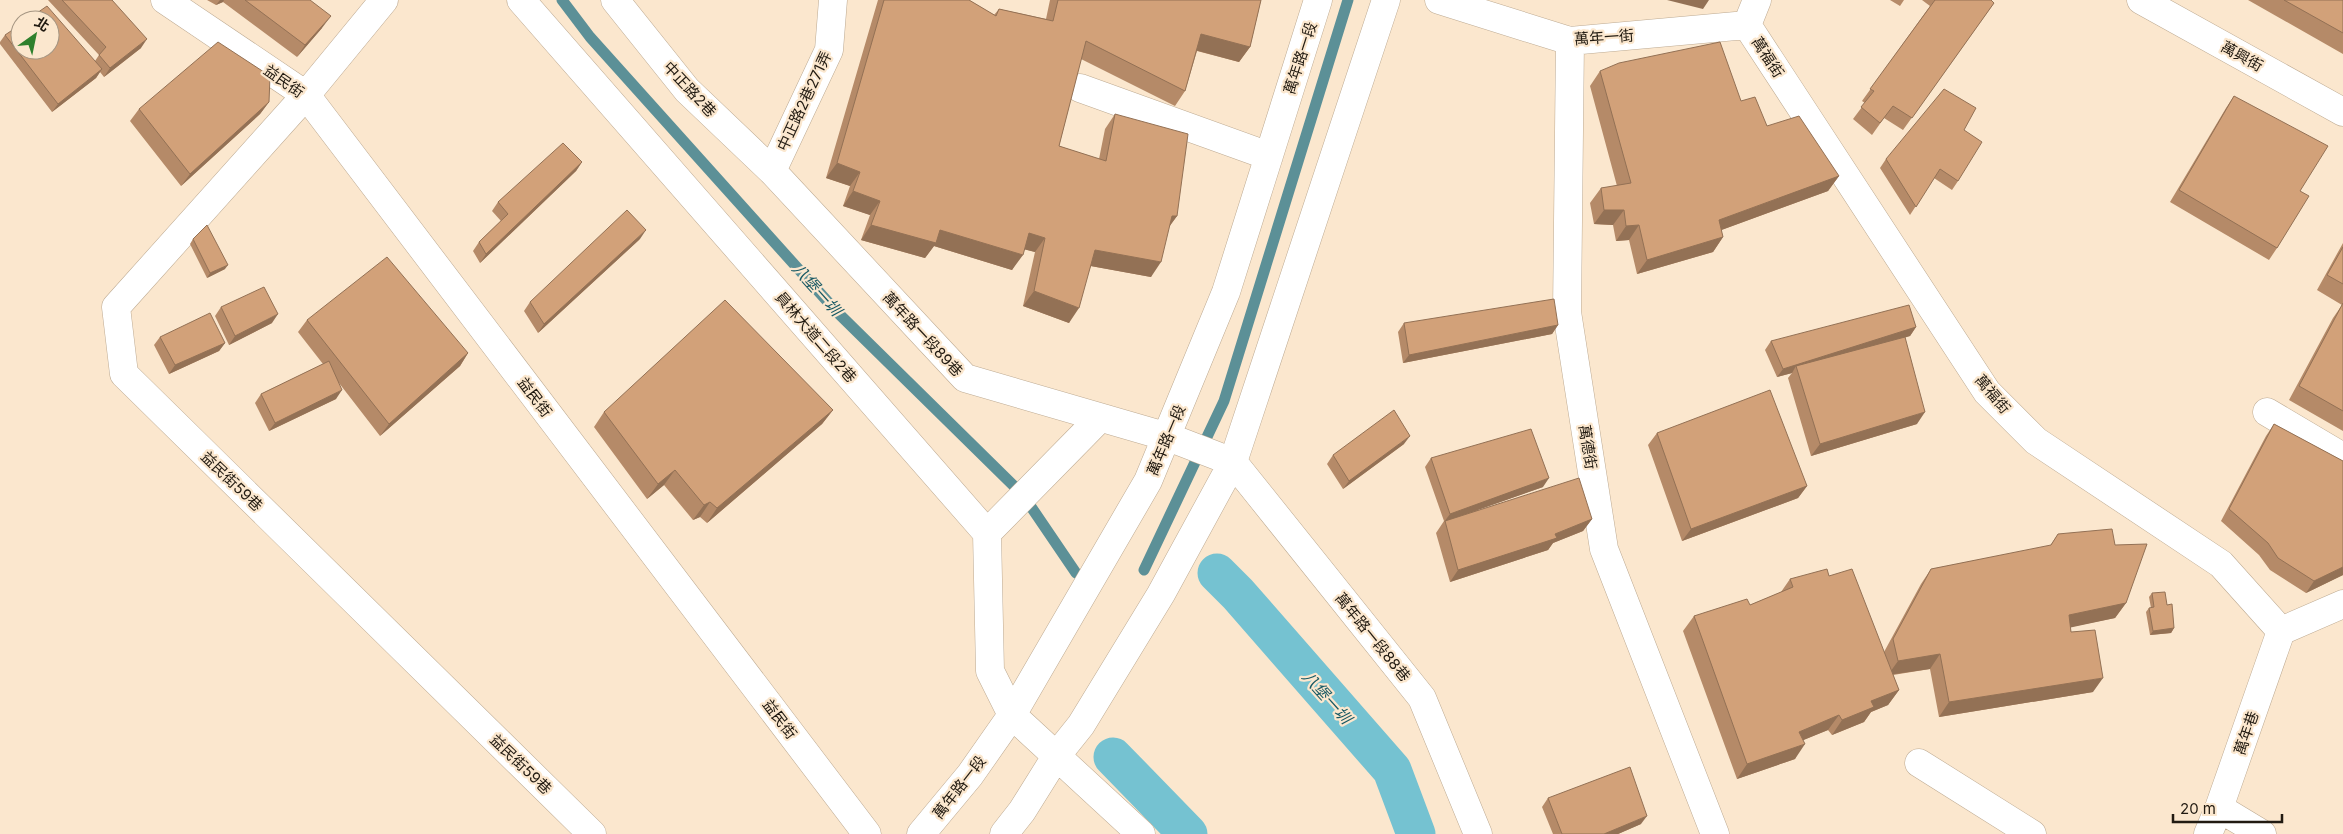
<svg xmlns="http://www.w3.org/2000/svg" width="2343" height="834" viewBox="0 0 2343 834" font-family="Inter,'Noto Sans TC',sans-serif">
<rect width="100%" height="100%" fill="#fbe7ce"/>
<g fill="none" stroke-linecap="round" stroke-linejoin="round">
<path stroke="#5c9097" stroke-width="11" d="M562 0 590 37 837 312 1023 495 1076 573
M1144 570 1224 401 1348 0"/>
<path stroke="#75c2d1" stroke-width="39" d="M1217 573 1238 594 1392 770 1416 834
M1113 757 1188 834"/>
<g stroke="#bdaa92" stroke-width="29">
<path id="minor" d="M165 0 306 95 867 834
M384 0 306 95 116 307 124 374 592 834
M521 0 987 533 990 671 1012 715 1141 834
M615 0 687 90 772 171 965 378 1168 437 1233 462 1422 698 1478 834
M1439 0 1570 41 1747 25 1757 0
M2141 0 2343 112
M1747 25 1987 392 2036 441 2221 564 2281 631
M1570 41 1567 312 1604 549 1715 834
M1080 88 1269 156
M772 171 829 50 833 0
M2267 412 2343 457
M987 533 1099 419
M2281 631 2343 604
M1919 763 2032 834
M2219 808 2262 834
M921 834 970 775 1012 715 1148 481 1226 292 1318 0
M1004 834 1022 811 1057 755 1081 725 1161 594 1233 462 1386 0
M2208 834 2219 808 2281 631"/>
</g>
<use href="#minor" stroke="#fff" stroke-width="28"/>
</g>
<path fill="#b58a68" d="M48 0H112L141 48 104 77 100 72 96 78 52 112 0 44V42L5 35 95 61 99 55Z
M207 0H310L322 28 297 57 223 2 216 5Z
M878 0H969L994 15 999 9 1046 19 1050 0H1261L1250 47 1239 62 1197 51 1185 91 1175 106 1081 59 1059 146 1099 159 1105 129 1115 114 1177 216 1169 227 1151 277 1091 266 1069 323 1023 306 1035 252 1024 249 1012 270 934 246 925 258 861 240 870 215 843 206 850 186 826 178Z
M1890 0H1904L1900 6Z
M1922 0H1991L1994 3 1903 130 1884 118 1872 135 1853 119 1865 103 1862 101 1930 6Z
M2248 0H2343V54Z
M1600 71 1741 101 1767 126 1839 176 1828 191 1721 230 1723 237 1713 252 1637 274 1629 240 1616 241 1613 225 1594 224 1590 203 1601 188 1617 186 1590 86Z
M2234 96 2300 191 2277 248 2269 260 2170 202 2226 108Z
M269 102 260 114 181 186 130 121 139 109Z
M1964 130 1958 181 1952 190 1934 178 1910 215 1880 168 1886 159Z
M582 162 576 171 480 263 473 251 479 242 501 221 492 211 498 202Z
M193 239 225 269 207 278 190 244Z
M640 239 538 333 524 311 530 302Z
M2343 243V431L2289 400 2333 318 2342 305 2317 290Z
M221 307 272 323 229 345 215 316Z
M307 320 468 353 460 366 380 436 339 383 336 399 269 431 255 403 261 394 323 364 298 332Z
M1404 323 1558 325 1552 334 1403 363 1398 332Z
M1916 327 1910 336 1905 337 1917 424 1811 456 1788 378 1792 373 1777 377 1765 350 1771 341Z
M160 337 225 343 219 351 169 374 154 345Z
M833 410 822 424 707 523 700 517 693 520 664 485 647 499 594 427 604 412Z
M2274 424 2343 461V575L2306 593 2270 570 2259 555 2221 521 2266 436Z
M1657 433 1807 486 1798 498 1682 541 1648 445Z
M1404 444 1343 489 1327 464 1333 455Z
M1431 458 1543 487 1477 510 1592 519 1583 531 1553 543 1548 550 1450 582 1436 533 1444 521 1425 467Z
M2058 534 2126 603 2115 618 2070 627 2071 632 2093 692 1939 717 1930 669 1893 675 1899 690 1888 705 1871 712 1864 722 1832 735 1828 730 1803 740 1795 759 1737 779 1683 631 1694 616 1750 605 1781 592 1790 579 1829 576 1884 652 1921 584 1931 569 2050 546Z
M2152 593 2167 605 2174 628 2171 633 2150 635 2146 612 2149 608H2151L2149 597Z
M1548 798 1641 824 1618 834H1553L1542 807Z"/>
<path fill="#937155" d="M220 0H224L223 2 216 5Z
M1667 0H1709L1703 9Z
M331 16 322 28 297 57 305 45Z
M1201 34 1250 47 1239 62 1191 49Z
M147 39 141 48 104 77 110 68Z
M102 69 96 78 52 112 58 104Z
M269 102 260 114 181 186 190 174Z
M582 162 576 171 480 263 486 254Z
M837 163 860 172 850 186 826 178Z
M1839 176 1828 191 1708 235 1719 220Z
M853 191 880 201 870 215 843 206Z
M1604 210H1624L1613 225 1594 224Z
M1172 216H1177L1166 231Z
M871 225 940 230 1023 255 1012 270 934 246 925 258 861 240Z
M1639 225 1629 240 1616 241 1626 226Z
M646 230 640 239 538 333 544 324Z
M1029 233 1045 238 1035 252 1019 248Z
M1723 237 1713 252 1637 274 1647 260Z
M1095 250 1161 262 1151 277 1085 265Z
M228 265 225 269 207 278 210 273Z
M1034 291 1079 308 1069 323 1023 306Z
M278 314 272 323 229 345 235 336Z
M1558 325 1552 334 1403 363 1409 355Z
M1916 327 1910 336 1798 371 1796 366 1792 373 1777 377 1783 369Z
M225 343 219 351 169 374 175 365Z
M468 353 460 366 380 436 389 424Z
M342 390 336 399 269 431 275 423Z
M833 410 822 424 707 523 717 508Z
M1925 412 1917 424 1811 456 1820 444Z
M1410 436 1404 444 1343 489 1349 481Z
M675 470 664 485 647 499 658 484Z
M1549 478 1543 487 1444 522 1450 514Z
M1807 486 1798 498 1682 541 1691 529Z
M710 502 700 517 693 520 704 505Z
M1592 519 1583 531 1553 543 1548 550 1450 582 1458 570 1555 534Z
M2343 567V575L2306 593 2314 581Z
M2126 603 2115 618 2059 630 2069 615Z
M2174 628 2171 633 2150 635 2153 631Z
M1940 654 1930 669 1888 675 1898 661Z
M2103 678 2093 692 1939 717 1949 702Z
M1899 690 1888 705 1871 712 1864 722 1832 735 1842 720 1871 701Z
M1839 715 1828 730 1789 746 1799 732Z
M1805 744 1795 759 1737 779 1747 764Z
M1647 816 1641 824 1618 834H1604Z"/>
<path fill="#d2a179" stroke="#937155" d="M62 0H112L147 39 110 68 99 55 106 47Z
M245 0H310L331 16 305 45Z
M884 0H969L996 16 999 9 1053 21 1058 0H1261L1250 47 1201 34 1185 91 1086 41 1059 146 1106 161 1115 114 1188 134 1177 216H1172L1161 262 1095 250 1079 308 1034 291 1045 238 1029 233 1023 255 940 230 936 243 871 225 880 201 853 191 860 172 837 163Z
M1935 0H1991L1994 3 1912 118 1893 106 1880 123 1861 107 1874 91 1870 89Z
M2284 0H2343V33Z
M47 6 102 69 58 104 5 35 20 25V50H50V20H27Z
M218 42 270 76 269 102 190 174 139 109Z
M1720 42 1741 101 1755 97 1767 126 1799 116 1839 176 1719 220 1723 237 1647 260 1639 225 1626 226 1624 210H1604L1601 188 1631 183 1600 71 1619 63Z
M1944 89 1976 108 1964 130 1982 142 1958 181 1940 169 1916 207 1886 159Z
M2234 96 2328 146 2300 191 2309 196 2277 248 2179 190Z
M563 143 582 162 486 254 479 242 508 214 498 202Z
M627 210 646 230 544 324 530 302Z
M207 225 228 265 210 273 193 239Z
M2343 247V284L2327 275Z
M387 257 468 353 389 424 307 320Z
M264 287 278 314 235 336 221 307Z
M1554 299 1558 325 1409 355 1404 323Z
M725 300 833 410 717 508 710 502 704 505 675 470 658 484 604 412Z
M2343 303V411L2299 386Z
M1909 305 1916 327 1783 369 1771 341Z
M210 313 225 343 175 365 160 337Z
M1905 337 1925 412 1820 444 1796 366Z
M329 361 342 390 275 423 261 394Z
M1770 390 1807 486 1691 529 1657 433Z
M1394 410 1410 436 1349 481 1333 455Z
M2274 424 2343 461V567L2314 581 2278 558 2268 543 2229 509Z
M1531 429 1549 478 1450 514 1431 458Z
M1579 478 1592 519 1555 534 1557 538 1458 570 1445 521Z
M2112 529 2115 545 2147 544 2126 603 2069 615 2071 632 2095 630 2103 678 1949 702 1940 654 1898 661 1893 639 1931 569 2051 545 2058 534Z
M1827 569 1829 576 1852 569 1899 690 1871 701 1874 707 1842 720 1839 715 1799 732 1805 744 1747 764 1694 616 1747 599 1750 605 1793 587 1790 579Z
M2165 592 2167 605 2172 604 2174 628 2153 631 2149 608 2154 607 2152 593Z
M1630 767 1647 816 1604 834H1562L1548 798Z"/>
<g text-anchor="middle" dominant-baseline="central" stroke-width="4.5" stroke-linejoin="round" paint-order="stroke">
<g font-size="15" fill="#211a11" stroke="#fbe7ce">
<text transform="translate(1604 37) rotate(-4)">萬年一街</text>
<text transform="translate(2242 56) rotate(29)">萬興街</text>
<text transform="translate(1768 57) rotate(57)">萬福街</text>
<text transform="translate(1300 58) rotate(-72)">萬年路一段</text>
<text transform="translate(284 81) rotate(35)">益民街</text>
<text transform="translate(690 89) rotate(47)">中正路2巷</text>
<text transform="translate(804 101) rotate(-65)">中正路2巷271弄</text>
<text transform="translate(923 334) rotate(47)">萬年路一段89巷</text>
<text transform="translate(816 337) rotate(49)">員林大道二段2巷</text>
<text transform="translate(1993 394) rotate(50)">萬福街</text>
<text transform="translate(535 397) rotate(53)">益民街</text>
<text transform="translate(1166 440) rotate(-67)">萬年路一段</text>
<text transform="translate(1588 447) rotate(81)">萬德街</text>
<text transform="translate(232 481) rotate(44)">益民街59巷</text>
<text transform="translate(1373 637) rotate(51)">萬年路一段88巷</text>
<text transform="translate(780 719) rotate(53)">益民街</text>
<text transform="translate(2246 733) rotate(-71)">萬年巷</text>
<text transform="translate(521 764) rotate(44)">益民街59巷</text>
<text transform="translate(959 787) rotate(-52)">萬年路一段</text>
</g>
<g font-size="16" font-style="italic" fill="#175863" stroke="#fbe7ce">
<text transform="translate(817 289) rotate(48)">八堡一圳</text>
<text transform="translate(1327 697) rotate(48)">八堡一圳</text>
</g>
</g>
<g transform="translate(35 35) rotate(33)"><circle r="24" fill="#fbe7ce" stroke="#a49582"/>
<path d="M0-4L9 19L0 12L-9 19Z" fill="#2e802c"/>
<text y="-8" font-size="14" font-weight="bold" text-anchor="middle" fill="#211a11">北</text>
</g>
<path d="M2173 814v8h109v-8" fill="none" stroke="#211a11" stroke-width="2.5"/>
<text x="2180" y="814" font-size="15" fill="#211a11" stroke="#fbe7ce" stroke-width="4" paint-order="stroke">20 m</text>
</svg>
